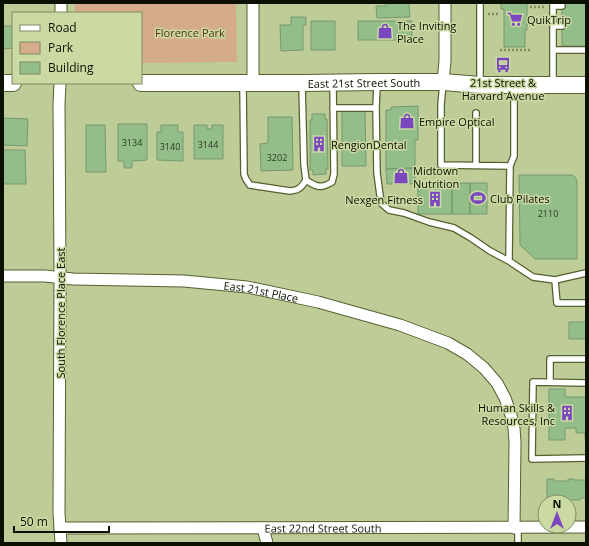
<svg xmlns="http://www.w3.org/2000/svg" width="589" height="546" viewBox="0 0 589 546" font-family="'Open Sans',sans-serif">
<rect width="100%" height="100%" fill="#becc97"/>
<path fill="#d5ac8b" d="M75 3H236L237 62 141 63V13H75Z"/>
<path fill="#93bd89" stroke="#76996e" d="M386 3H409L410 17 377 18 376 6H386Z
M501 3H527V30H525V47H504V9H501Z
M562 3H586V46H562Z
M291 17H306V25H303V50L281 51 280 25H291Z
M311 21H335V50H311Z
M358 21H412V40H358Z
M3 26H13V48L3 49Z
M418 106V140H415V168L386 169V110H391V107Z
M342 111H365L366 166H342Z
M312 114H325V119H327L328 169H326V174L313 175V170H310V120H312Z
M268 117H292L293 170 261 171 260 144 268 143Z
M3 118 28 119 27 146 3 145Z
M118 124H147V160L132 161V168H124V161H118Z
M86 125H105L106 172H86Z
M161 125H178V132H183V161L157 160V132H161Z
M194 125H207V129H212V125H223V159H194Z
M3 150H25L26 184H3Z
M415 168V184H387L386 169Z
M519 175H572L575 177 577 181V259H535L520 245Z
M418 183H452V214H418Z
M452 183H470V214H452Z
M470 183H487V214H470Z
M569 322H586V339H569Z
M549 389H565V397H586V439H585V433H576V428H565V440H549Z
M547 479H554V481H568V479H574V480H586V498H580V500H563V498H547Z"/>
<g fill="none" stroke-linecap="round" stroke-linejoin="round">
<g stroke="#55602f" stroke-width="8">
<path id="lane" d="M480 3V83
M553 3V84
M553 6H562
M553 26H562
M553 50H586
M443 83 441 105V165L510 166
M243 85 244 174C245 179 247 181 250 185L290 191C299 190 301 188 306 180
M302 85 304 165 306 180C316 187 321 189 332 182L334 174 333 83
M514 87V156L510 166 509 261 533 277 555 280
M333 108H376L377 84
M376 108 377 173 381 203 389 210 404 213 429 222 454 228 471 238 490 251 509 261
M476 113V165
M586 273 555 280 557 303H586
M550 382V359H586
M586 383 533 382 532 459 586 458
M518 528V543"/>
</g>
<g stroke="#55602f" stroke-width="13">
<g id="street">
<path d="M61 3V13"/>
<path d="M253 3V83"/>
<path d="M443 82 445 61V3"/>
<path d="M60 83 59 104 60 277 59 513 61 543"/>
<path id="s1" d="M3 276H45L73 279 184 281 247 287 318 302 400 325 448 343 467 354 484 368 497 383 505 398 511 415 514 428 515 442 514 528"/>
<path id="s2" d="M60 528 586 527"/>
<path d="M263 528 267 543"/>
</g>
</g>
<g stroke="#55602f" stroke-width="18">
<g id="secondary">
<path d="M3 83H13"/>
<path id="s3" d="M141 83H302L377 82H443L480 85H586"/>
</g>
</g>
<path stroke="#828c64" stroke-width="2.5" stroke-dasharray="2 2" stroke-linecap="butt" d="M530 7H545
M488 14H500
M500 50H530"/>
<use href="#lane" stroke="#fff" stroke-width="5.5"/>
<use href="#street" stroke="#fff" stroke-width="11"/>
<use href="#secondary" stroke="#fff" stroke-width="16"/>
</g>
<defs>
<g id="supermarket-bare" transform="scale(1.2)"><path d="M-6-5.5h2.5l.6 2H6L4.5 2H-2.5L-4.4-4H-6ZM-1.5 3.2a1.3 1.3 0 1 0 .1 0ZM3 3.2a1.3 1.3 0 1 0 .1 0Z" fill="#7a47be" stroke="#cbd9a3" stroke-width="2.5" paint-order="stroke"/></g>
<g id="shop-bare" transform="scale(1.2)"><path d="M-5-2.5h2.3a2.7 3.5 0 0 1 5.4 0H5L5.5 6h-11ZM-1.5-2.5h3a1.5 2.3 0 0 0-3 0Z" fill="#7a47be" stroke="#cbd9a3" stroke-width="2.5" paint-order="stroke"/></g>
<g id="bus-bare" transform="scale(1.2)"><path d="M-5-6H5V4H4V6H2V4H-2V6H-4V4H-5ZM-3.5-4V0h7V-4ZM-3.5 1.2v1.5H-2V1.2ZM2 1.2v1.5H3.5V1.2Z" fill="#7a47be" stroke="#cbd9a3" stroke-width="2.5" paint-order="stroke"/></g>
<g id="building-bare" transform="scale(1.2)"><path d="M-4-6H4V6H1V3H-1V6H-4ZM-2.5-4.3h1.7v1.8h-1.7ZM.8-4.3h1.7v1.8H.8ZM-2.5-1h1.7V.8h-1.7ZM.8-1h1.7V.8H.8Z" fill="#7a47be" stroke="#cbd9a3" stroke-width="2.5" paint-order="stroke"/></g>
<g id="stadium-bare" transform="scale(1.2)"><path d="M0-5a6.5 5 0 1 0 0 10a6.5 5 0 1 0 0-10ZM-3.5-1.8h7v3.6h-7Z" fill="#7a47be" stroke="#cbd9a3" stroke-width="2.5" paint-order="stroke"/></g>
</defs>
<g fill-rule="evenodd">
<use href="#supermarket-bare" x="515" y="19"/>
<use href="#shop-bare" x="385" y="31"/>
<use href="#bus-bare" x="503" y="65"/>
<use href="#shop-bare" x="407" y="121"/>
<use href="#building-bare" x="319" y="144"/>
<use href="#shop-bare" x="401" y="176"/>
<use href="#stadium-bare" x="478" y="198"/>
<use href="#building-bare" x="435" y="199"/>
<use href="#building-bare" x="567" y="413"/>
</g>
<g text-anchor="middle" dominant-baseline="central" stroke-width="3" stroke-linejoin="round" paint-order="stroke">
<g font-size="9" fill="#2e3b22">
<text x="132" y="142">3134</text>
<text x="208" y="144">3144</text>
<text x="170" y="146">3140</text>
<text x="277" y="157">3202</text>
<text x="548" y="213">2110</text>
</g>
<g font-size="11" fill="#0c1000" stroke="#cbd9a3" text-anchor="start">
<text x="527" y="19">QuikTrip</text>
<text x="397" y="25">The Inviting<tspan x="397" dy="13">Place</tspan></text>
<text x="503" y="82" text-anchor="middle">21st Street &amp;<tspan x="503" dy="13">Harvard Avenue</tspan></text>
<text x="419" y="121">Empire Optical</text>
<text x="331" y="144">RengionDental</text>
<text x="413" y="170">Midtown<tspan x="413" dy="13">Nutrition</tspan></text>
<text x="490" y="198">Club Pilates</text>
<text x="423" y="199" text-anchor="end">Nexgen Fitness</text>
<text x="555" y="407" text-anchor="end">Human Skills &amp;<tspan x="555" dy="13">Resources, Inc</tspan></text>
</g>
<g font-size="11" fill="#553110" stroke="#cbd9a3">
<text x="190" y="32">Florence Park</text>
</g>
<g font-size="11" fill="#0c1000" stroke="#cbd9a3">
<text stroke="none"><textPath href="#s3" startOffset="223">East 21st Street South</textPath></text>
<text stroke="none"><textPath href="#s1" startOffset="259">East 21st Place</textPath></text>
<text transform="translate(60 313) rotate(-90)">South Florence Place East</text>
<text stroke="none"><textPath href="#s2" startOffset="263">East 22nd Street South</textPath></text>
</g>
</g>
<rect width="589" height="546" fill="none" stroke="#0c1000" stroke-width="8"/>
<rect x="12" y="12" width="130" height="72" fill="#cbd9a3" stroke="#7f8962"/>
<rect x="20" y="25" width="20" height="6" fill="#ffffff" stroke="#7f8962"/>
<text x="48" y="32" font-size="12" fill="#0c1000">Road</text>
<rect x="20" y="42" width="20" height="12" fill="#d5ac8b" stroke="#7f8962"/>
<text x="48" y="52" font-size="12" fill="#0c1000">Park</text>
<rect x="20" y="62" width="20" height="12" fill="#93bd89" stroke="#7f8962"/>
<text x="48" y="72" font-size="12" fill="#0c1000">Building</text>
<g transform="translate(557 514)"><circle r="19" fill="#cbd9a3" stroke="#7f8962"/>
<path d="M0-3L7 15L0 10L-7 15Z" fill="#7a47be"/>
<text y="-6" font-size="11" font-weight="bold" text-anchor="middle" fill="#0c1000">N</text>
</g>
<path d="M14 526v6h95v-6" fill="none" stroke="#0c1000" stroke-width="2"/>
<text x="20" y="526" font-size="12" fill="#0c1000" stroke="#cbd9a3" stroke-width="3" paint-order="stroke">50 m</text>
</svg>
